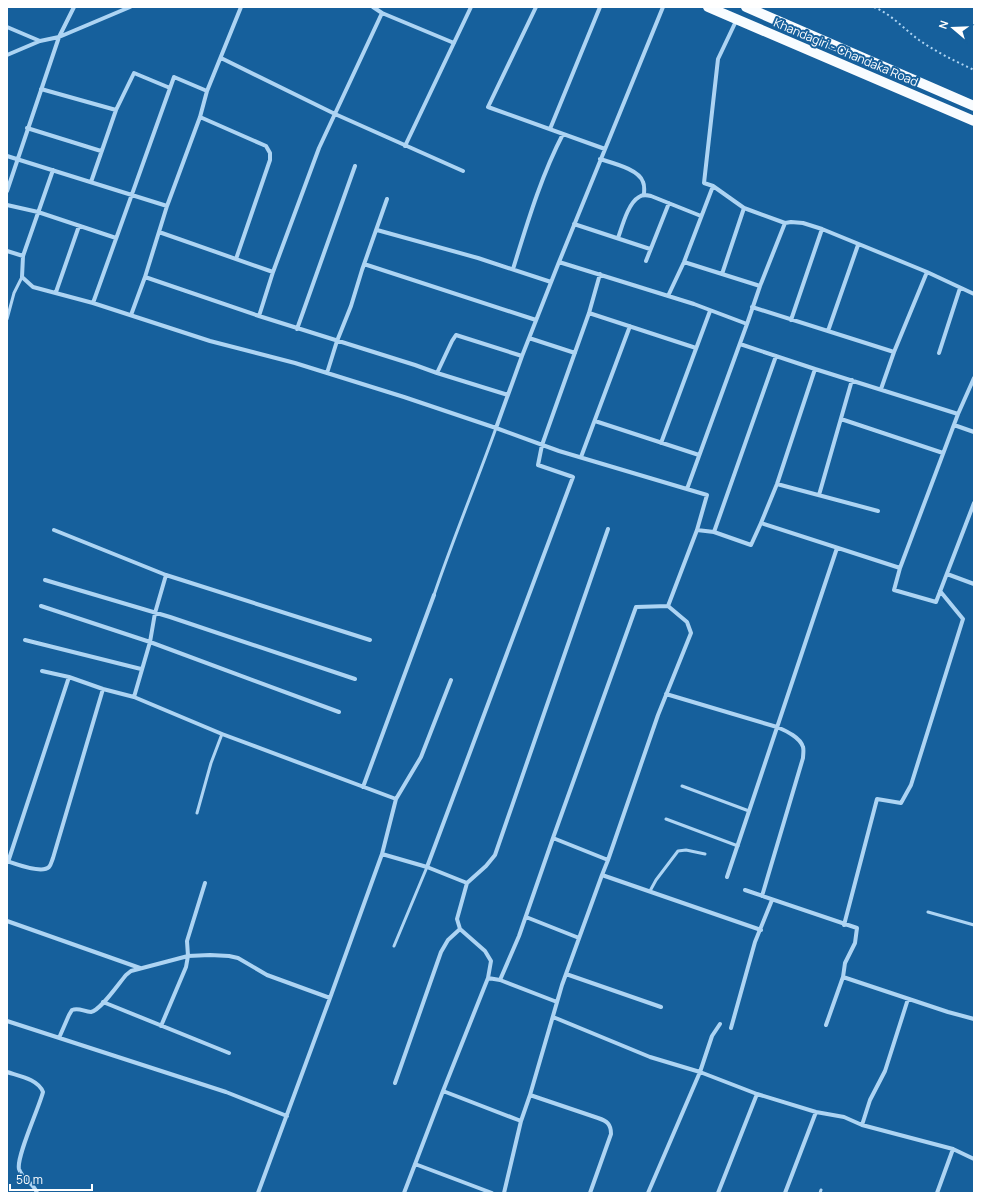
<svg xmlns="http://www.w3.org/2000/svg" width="981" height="1200" viewBox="0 0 981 1200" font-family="Manrope,sans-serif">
<rect width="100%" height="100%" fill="#16609c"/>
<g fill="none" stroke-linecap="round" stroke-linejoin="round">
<path stroke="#add4f3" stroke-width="2" stroke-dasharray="2 3" stroke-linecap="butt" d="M874 7C891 14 904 29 919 40 936 52 955 61 974 70"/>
<path stroke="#add4f3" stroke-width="3" d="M7 319 14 293 22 277
M434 595C453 539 476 484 496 428
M682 786 749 811
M197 813 211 763 222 734
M666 819 738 846
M650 891 656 880 678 851 686 850 705 854
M928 912 974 925
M394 946 427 867
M820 1193 821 1190"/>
<path stroke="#add4f3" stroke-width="4" d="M536 7 488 107 605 149
M382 13 454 43
M737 19 718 59 704 183 713 186 744 208 785 223 791 222 803 223 822 229 927 272
M7 27 40 41
M7 55 40 41 59 37 130 7
M221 58 335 114 463 171
M41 89 116 110 91 182
M116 110 134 73 170 88
M200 117 266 146 270 153V160L236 259
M27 128 101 151
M550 129 600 7
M405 146 471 7
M7 156 167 206 200 117 207 91 241 7
M600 159C612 163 639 169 643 182 645 186 644 190 644 195
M53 170 23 256 22 277 33 287 93 303 210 341 295 363 404 397 496 428 522 356 559 262 663 7
M7 191 59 37 74 7
M7 205 38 212 116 238
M574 224 650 249
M377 230 478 258 551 282
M159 232 273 272 259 316 145 277 167 206
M618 238C622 227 628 203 639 197 643 194 647 195 651 196L701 216
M7 251 23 256
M646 261 669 203
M559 262 694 304 747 324 760 286 785 223
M684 262 760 286
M364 264 536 320
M513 269C527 224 541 176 563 134
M273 272 319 148 382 13 373 7
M722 274 744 208
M56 292 79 226
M668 296 684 262 713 186
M93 303 174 77 207 91
M752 307 894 352
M589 313 696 348
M131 315 145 277
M259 316 415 365 437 373 452 341 456 335 522 356
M791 320 822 229
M297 329 355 166
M828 331 858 245
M529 338 575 353
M740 344 815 369
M939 353 960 288
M327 373 337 341 351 306 362 270 387 199
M437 373 508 395
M974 378 958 414 900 568 894 590 936 602 974 503
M881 389 894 352 927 272 974 294
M841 419 943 453
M595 421 699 455
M954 425 974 432
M496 428 559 451 707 495 697 530 668 606 636 607 553 838 608 860 602 875 761 930
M661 443 710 311
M581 457 630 326
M777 484 878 511
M687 489 747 324
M819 495 852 380
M761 523 777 484 815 369 958 414
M54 530 166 575 370 640
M697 530 714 532 751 545 761 523 900 568
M714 532 776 356
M947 574 974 584
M45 580 170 617 355 679
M41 606 150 642 339 712
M25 640 141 669
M42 671 69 677 103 689 134 697 222 734 396 799 382 854 427 867 467 883 457 919 460 929 485 951 491 961 488 978 443 1091 404 1193
M666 694 777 727C786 731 800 737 803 747 804 750 803 755 803 758L762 896
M134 697 150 642 155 613 166 575
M363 787 434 595
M396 799 421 757 451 680
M608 860 658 715 691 633 687 622 668 606
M7 861C16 864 42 874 49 867 51 865 52 860 53 858L103 689
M8 862 69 677
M427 867 573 477 538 465 542 445 589 313 600 274
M727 877 837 548
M467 883 486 866 495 855 608 529
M745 890 857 928 855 943 845 963 843 977 948 1012 974 1019
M526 917 579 938
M7 921 140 968
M844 925 877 799 901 803 911 785 963 619 940 591
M566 974 661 1007
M488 978 500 980 557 1002
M500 980 519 936 553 838
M103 1002 229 1053
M553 1017 650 1057 700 1072 757 1094 816 1112 844 1117 862 1125 953 1149 974 1159
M7 1021 226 1092 287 1116
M826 1025 843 977
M161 1026 186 967 188 956 187 941 205 883
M731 1028 755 942 772 900
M59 1038 69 1015 72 1010C79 1007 84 1012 91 1012 101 1010 119 983 126 975L131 971 188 956 210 955 229 956 238 958 267 975 330 998
M7 1072C19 1076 38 1079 43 1092 39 1108 16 1157 19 1169 22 1179 34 1183 37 1193
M395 1083 441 952 448 940 460 929
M443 1091 521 1121
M530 1095 598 1118C607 1121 611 1124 611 1134L590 1193
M862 1125 870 1100 885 1071 908 999
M415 1164 492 1193
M258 1193 330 998 382 854
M504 1193 521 1121 530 1095 562 985 602 875
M648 1193 700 1072 712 1036 720 1024
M718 1193 757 1094
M785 1193 816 1112
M937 1193 953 1149"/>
<path stroke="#f8fcff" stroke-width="10" d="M708 7 974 121
M746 7 974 106"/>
</g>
<g text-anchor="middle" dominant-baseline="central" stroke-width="4" stroke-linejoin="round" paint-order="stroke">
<g font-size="12" fill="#fff" stroke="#16609c">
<text transform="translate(846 52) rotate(23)">Khandagiri - Chandaka Road</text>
</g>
</g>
<rect width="981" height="1200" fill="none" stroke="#ffffff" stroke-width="16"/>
<g transform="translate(953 28) rotate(289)" stroke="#16609c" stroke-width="3" paint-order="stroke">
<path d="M0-3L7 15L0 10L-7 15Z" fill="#ffffff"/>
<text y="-6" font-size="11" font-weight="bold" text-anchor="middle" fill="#ffffff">N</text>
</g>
<path d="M10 1184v6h82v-6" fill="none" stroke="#ffffff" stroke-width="2"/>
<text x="16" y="1184" font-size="12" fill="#ffffff" stroke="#16609c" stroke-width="3" paint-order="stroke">50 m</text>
</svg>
